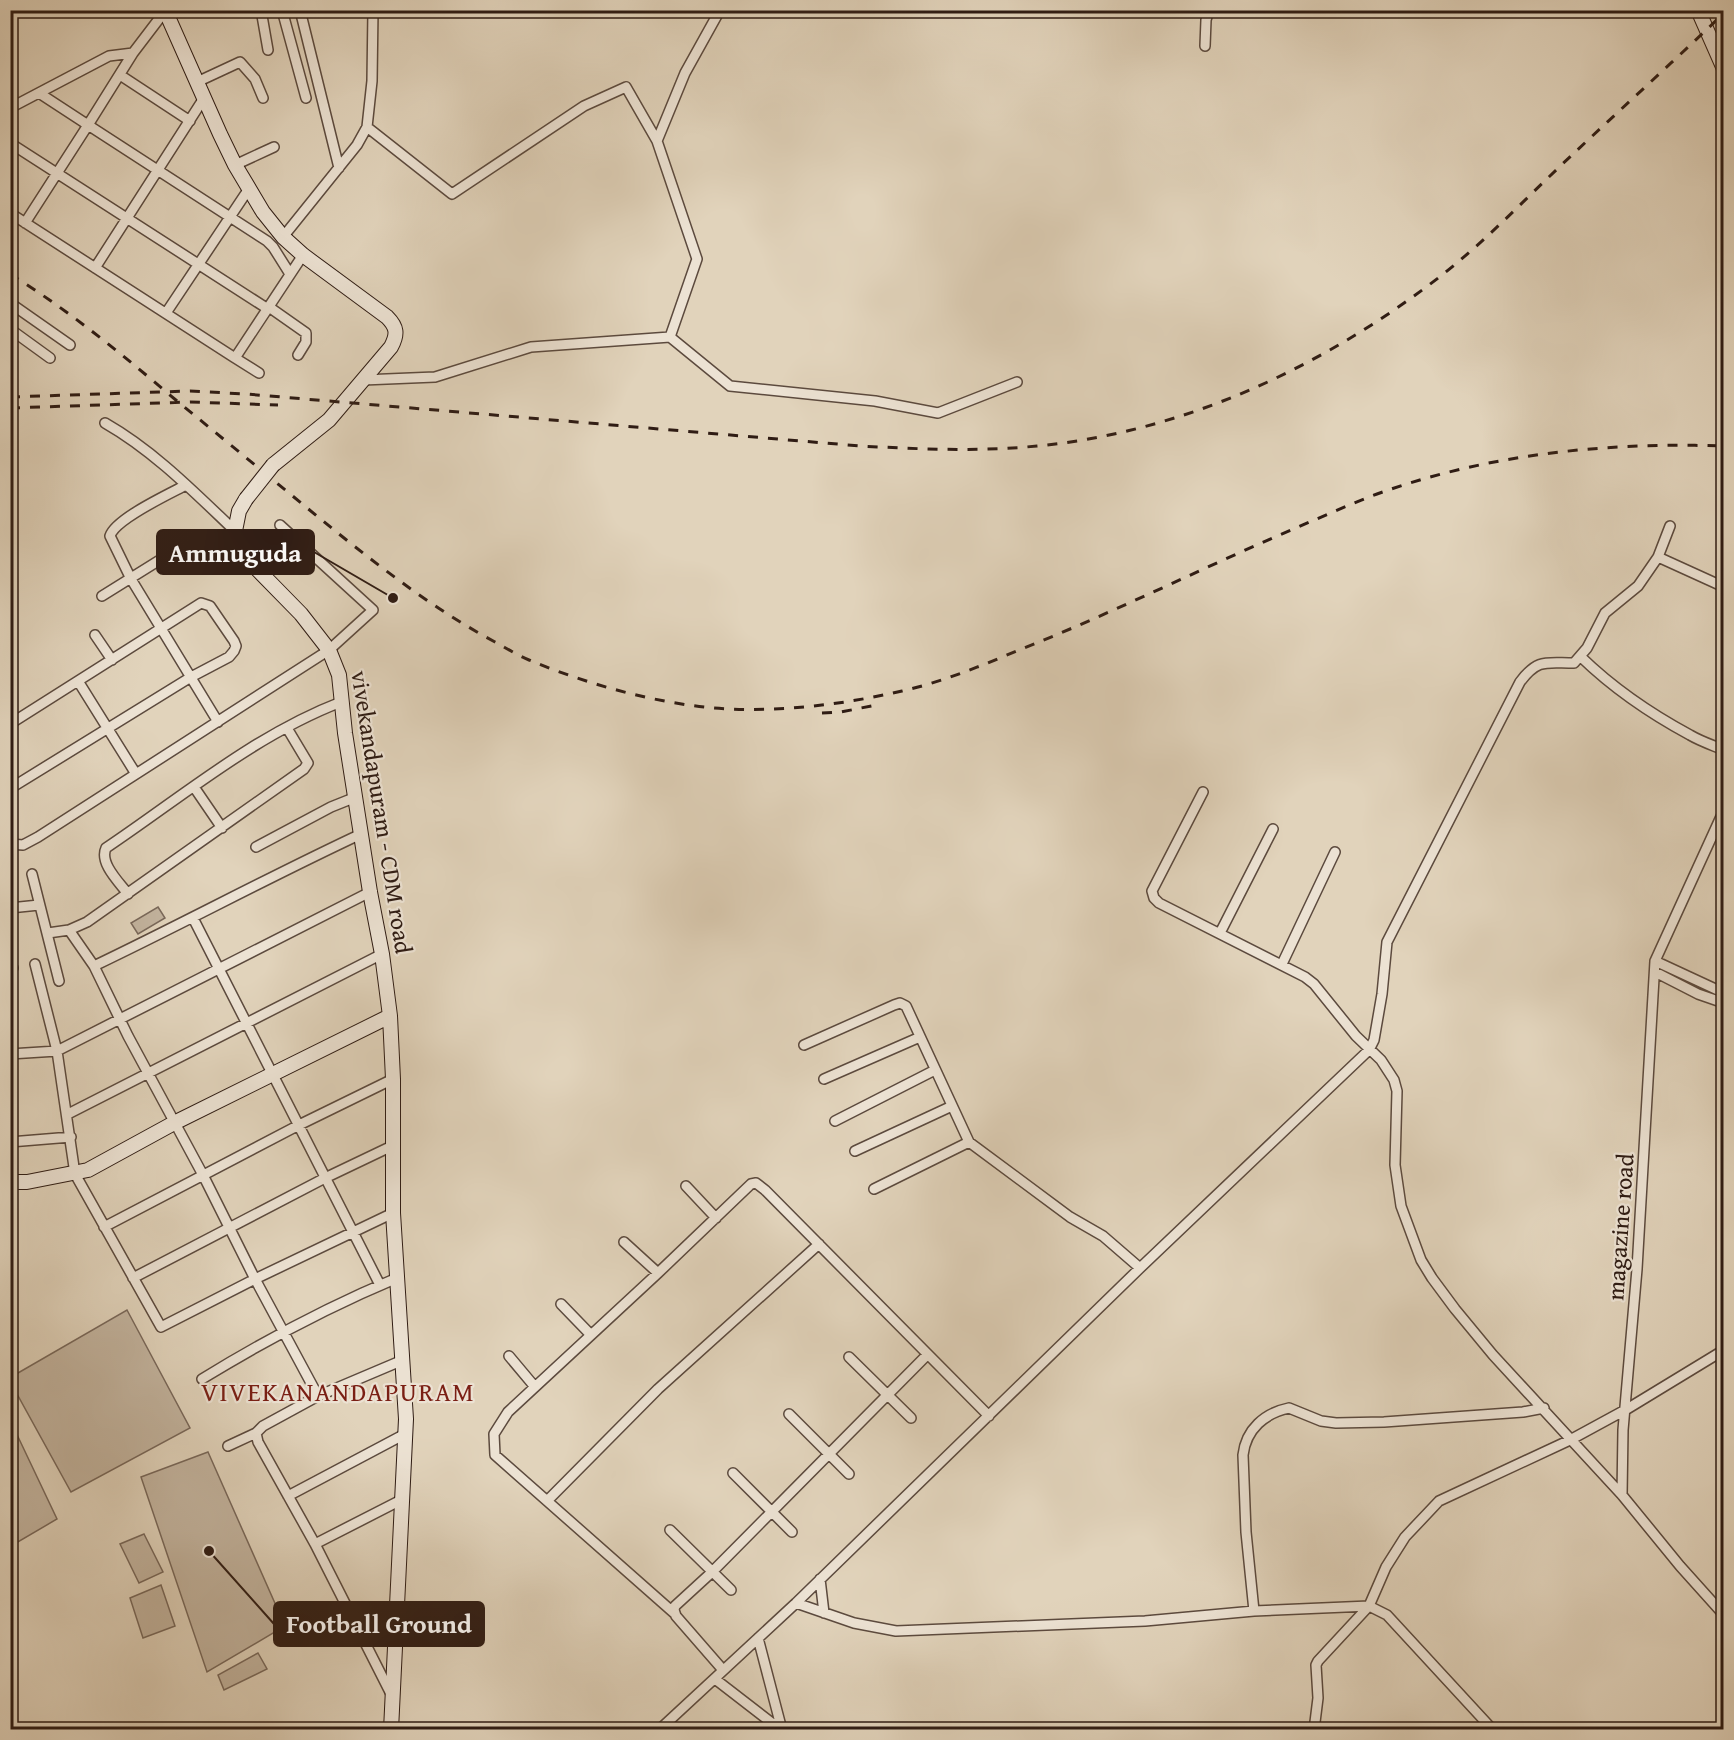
<svg xmlns="http://www.w3.org/2000/svg" width="1734" height="1740" viewBox="0 0 1734 1740" font-family="'Gentium Book Plus',serif">
<rect width="100%" height="100%" fill="#e1d3bb"/>
<filter id="stains"><feTurbulence type="fractalNoise" baseFrequency=".00333" numOctaves="4"/><feColorMatrix values="0 0 0 0 .2 0 0 0 0 .09 0 0 0 0 .02 0 0 0 .5 -.17"/></filter>
<radialGradient id="worn" r=".72"><stop offset=".6" stop-color="#630" stop-opacity="0"/><stop offset="1" stop-color="#630" stop-opacity=".3"/></radialGradient>
<path fill="#c3b49f" stroke="#79685a" stroke-width="1.5" d="M158 907 165 918 138 934 131 923Z
M127 1310 190 1428 71 1492 11 1383V1377Z
M11 1422 57 1519 11 1546H10Z
M208 1452 285 1626 207 1672 141 1477Z
M144 1534 163 1572 139 1583 120 1544Z
M161 1585 175 1626 143 1638 130 1598Z
M258 1653 267 1669 224 1690 218 1675Z"/>
<g fill="none" stroke-linecap="round" stroke-linejoin="round">
<g stroke="#5c4a3e" stroke-width="12">
<path id="street" d="M261 10 268 50
M282 10 306 98
M300 10 339 168
M331 10 332 11
M165 11 133 53 88 125 267 241 273 247 290 274
M1205 46 1206 20 1209 10
M120 75 190 121
M197 82 240 62 255 79 263 98
M10 108 109 56 133 53
M367 127 452 194 584 106 626 87 657 141
M10 143 268 309
M235 165 274 147
M10 213 235 358 303 255
M25 223 88 125 39 93
M283 237 357 145 367 127 372 81 373 10
M95 268 204 98
M10 303 70 345
M269 307 306 333V342L298 355
M166 313 250 187
M10 329 50 358
M670 337 697 259 657 141 685 73 720 10
M235 358 259 373
M363 380 435 377 531 347 670 337 730 386 875 401 938 413 1017 382
M105 423C154 451 194 492 235 531
M186 485C169 494 115 519 110 536L131 579 218 722
M1670 526 1658 557 1724 587
M102 596 187 543
M95 635 112 660
M1581 657C1613 688 1651 714 1690 735 1700 741 1712 745 1724 750
M78 681 136 774
M10 724 201 603 210 606 234 641 236 646 234 651 229 657 191 677 11 788
M194 787 222 828
M1203 792 1152 891 1154 898 1159 903 1305 977 1314 984 1356 1036 1381 1060 1394 1080 1397 1091 1395 1165 1401 1206 1421 1260 1432 1278 1455 1309 1493 1355 1622 1495 1680 1566 1724 1615
M10 844 23 845 38 837 329 650 373 610 280 525
M256 847 331 807 356 797
M32 874 59 981
M128 894C119 882 99 863 106 848 182 797 255 735 341 702
M10 908 39 905
M193 918 380 1285
M69 930 87 922 304 769 308 763 287 728
M48 933 69 930 94 966 128 1036 203 1175 255 1279 318 1396
M1220 933 1273 829
M1655 961 1724 993
M35 964 57 1051 75 1174 161 1327 255 1279 393 1213
M1282 964 1335 852
M94 966C184 923 271 876 361 834
M10 968H13
M1655 972 1698 994 1724 1003
M804 1045 894 1005 900 1003 906 1006 969 1142 1070 1217 1103 1236 1140 1268
M10 1054 57 1051 370 892
M824 1079 920 1037
M68 1114 382 954
M835 1121 935 1070
M10 1142 71 1137
M855 1151 952 1106
M686 1186 716 1218
M874 1189 969 1142
M104 1227 299 1125 393 1079
M624 1242 658 1273
M133 1278 325 1178 392 1146
M561 1304 591 1335
M509 1356 535 1387
M849 1357 911 1418
M202 1379C264 1341 330 1306 397 1278
M789 1414 849 1474
M256 1433 258 1442 315 1544 391 1694
M228 1446 256 1433 263 1426 318 1396 403 1360
M733 1473 792 1532
M1622 1495 1623 1430 1637 1269 1655 961 1724 810
M288 1496 405 1434
M547 1501 658 1389 819 1244
M670 1530 731 1590
M315 1544 401 1500
M820 1579 824 1613
M796 1603 854 1623 896 1631 1145 1621 1254 1611 1369 1606 1387 1615 1493 1730
M1254 1611 1246 1532 1243 1455C1246 1429 1265 1413 1289 1408L1321 1421 1336 1423 1384 1422 1523 1412 1544 1408
M674 1613 495 1455 494 1434 508 1412 658 1273 751 1184 756 1183 765 1190 989 1416
M758 1638 782 1730
M723 1670 676 1616 674 1610 675 1606 711 1573 927 1355
M715 1679 781 1730
M659 1730 796 1603 1140 1268 1369 1050 1374 1040 1382 994 1387 942 1520 682C1538 658 1546 663 1574 663L1587 648 1605 613 1638 586 1658 557
M1314 1730 1318 1698 1316 1665 1318 1661 1369 1606 1386 1567 1405 1537 1439 1501 1570 1440 1627 1409 1724 1350"/>
</g>
<g stroke="#2f1c14" stroke-width="16">
<path id="secondary" d="M165 10 220 134 235 165 263 212 283 237 303 255 387 317C397 327 398 334 391 347L329 420 273 465
M1698 10 1724 69
M246 499 239 511 235 531 243 550 256 568 301 614 329 650 339 675 345 733 370 892 382 954 390 1016 393 1079V1213L406 1419 391 1730
M10 1182H27L88 1170 174 1123 390 1016"/>
</g>
<use href="#street" stroke="#ece2d3" stroke-width="9"/>
<use href="#secondary" stroke="#ece2d3" stroke-width="14"/>
<path stroke="#2f1c14" stroke-width="3" stroke-dasharray="10 10" stroke-linecap="butt" d="M10 274C70 311 124 356 177 401 231 445 285 490 339 534 389 574 439 612 495 642 506 648 517 655 529 660 587 684 651 702 713 708 775 713 841 705 902 691 942 682 981 666 1019 650 1113 613 1204 567 1298 527 1324 516 1350 504 1377 494 1487 454 1606 442 1724 446
M10 397 190 391 246 394 860 446C919 449 977 452 1037 446 1185 432 1325 366 1442 275 1488 239 1529 195 1572 155 1622 108 1674 61 1724 13
M10 408 190 402 278 405
M822 713 841 712 876 705"/>
<g stroke="#2f1c14" stroke-width="16" stroke-linecap="butt">
<path id="secondary-bridge" d="M246 499 273 465"/>
</g>
<use href="#secondary-bridge" stroke="#ece2d3" stroke-width="14"/>
</g>
<g text-anchor="middle" dominant-baseline="central" stroke-width="4.5" stroke-linejoin="round" paint-order="stroke">
<g font-size="24" fill="#2f1c14" stroke="#ece2d3">
<text transform="translate(382 812) rotate(81)">vivekandapuram - CDM road</text>
<text transform="translate(1620 1227) rotate(-86)">magazine road</text>
</g>
<g font-size="26" letter-spacing="1.5" fill="#7a1f14" stroke="#ece2d3">
<text x="338" y="1391">VIVEKANANDAPURAM</text>
</g>
</g>
<path fill="none" stroke="#2f1c14" stroke-width="2" d="M393 598L314 552M209 1551L274 1624"/>
<g fill="#2f1c14" stroke="#ece2d3" stroke-width="2">
<circle cx="393" cy="598" r="6"/>
<circle cx="209" cy="1551" r="6"/>
</g>
<g fill="#2f1c14" stroke="#2f1c14" stroke-width="2">
<rect x="157" y="530" width="157" height="44" rx="6"/>
<rect x="274" y="1602" width="210" height="44" rx="6"/>
</g>
<g font-size="26" text-anchor="middle" font-weight="bold" fill="#fff">
<text x="235" y="562">Ammuguda</text>
<text x="379" y="1633">Football Ground</text>
</g>
<rect width="1734" height="1740" fill="none" stroke="#e1d3bb" stroke-width="36"/>
<rect x="12" y="12" width="1710" height="1716" fill="none" stroke="#2f1c14" stroke-width="3"/>
<rect x="18" y="18" width="1698" height="1704" fill="none" stroke="#2f1c14" stroke-width="1.5"/>
<rect width="100%" height="100%" filter="url(#stains)"/>
<rect width="100%" height="100%" fill="url(#worn)"/>
</svg>
